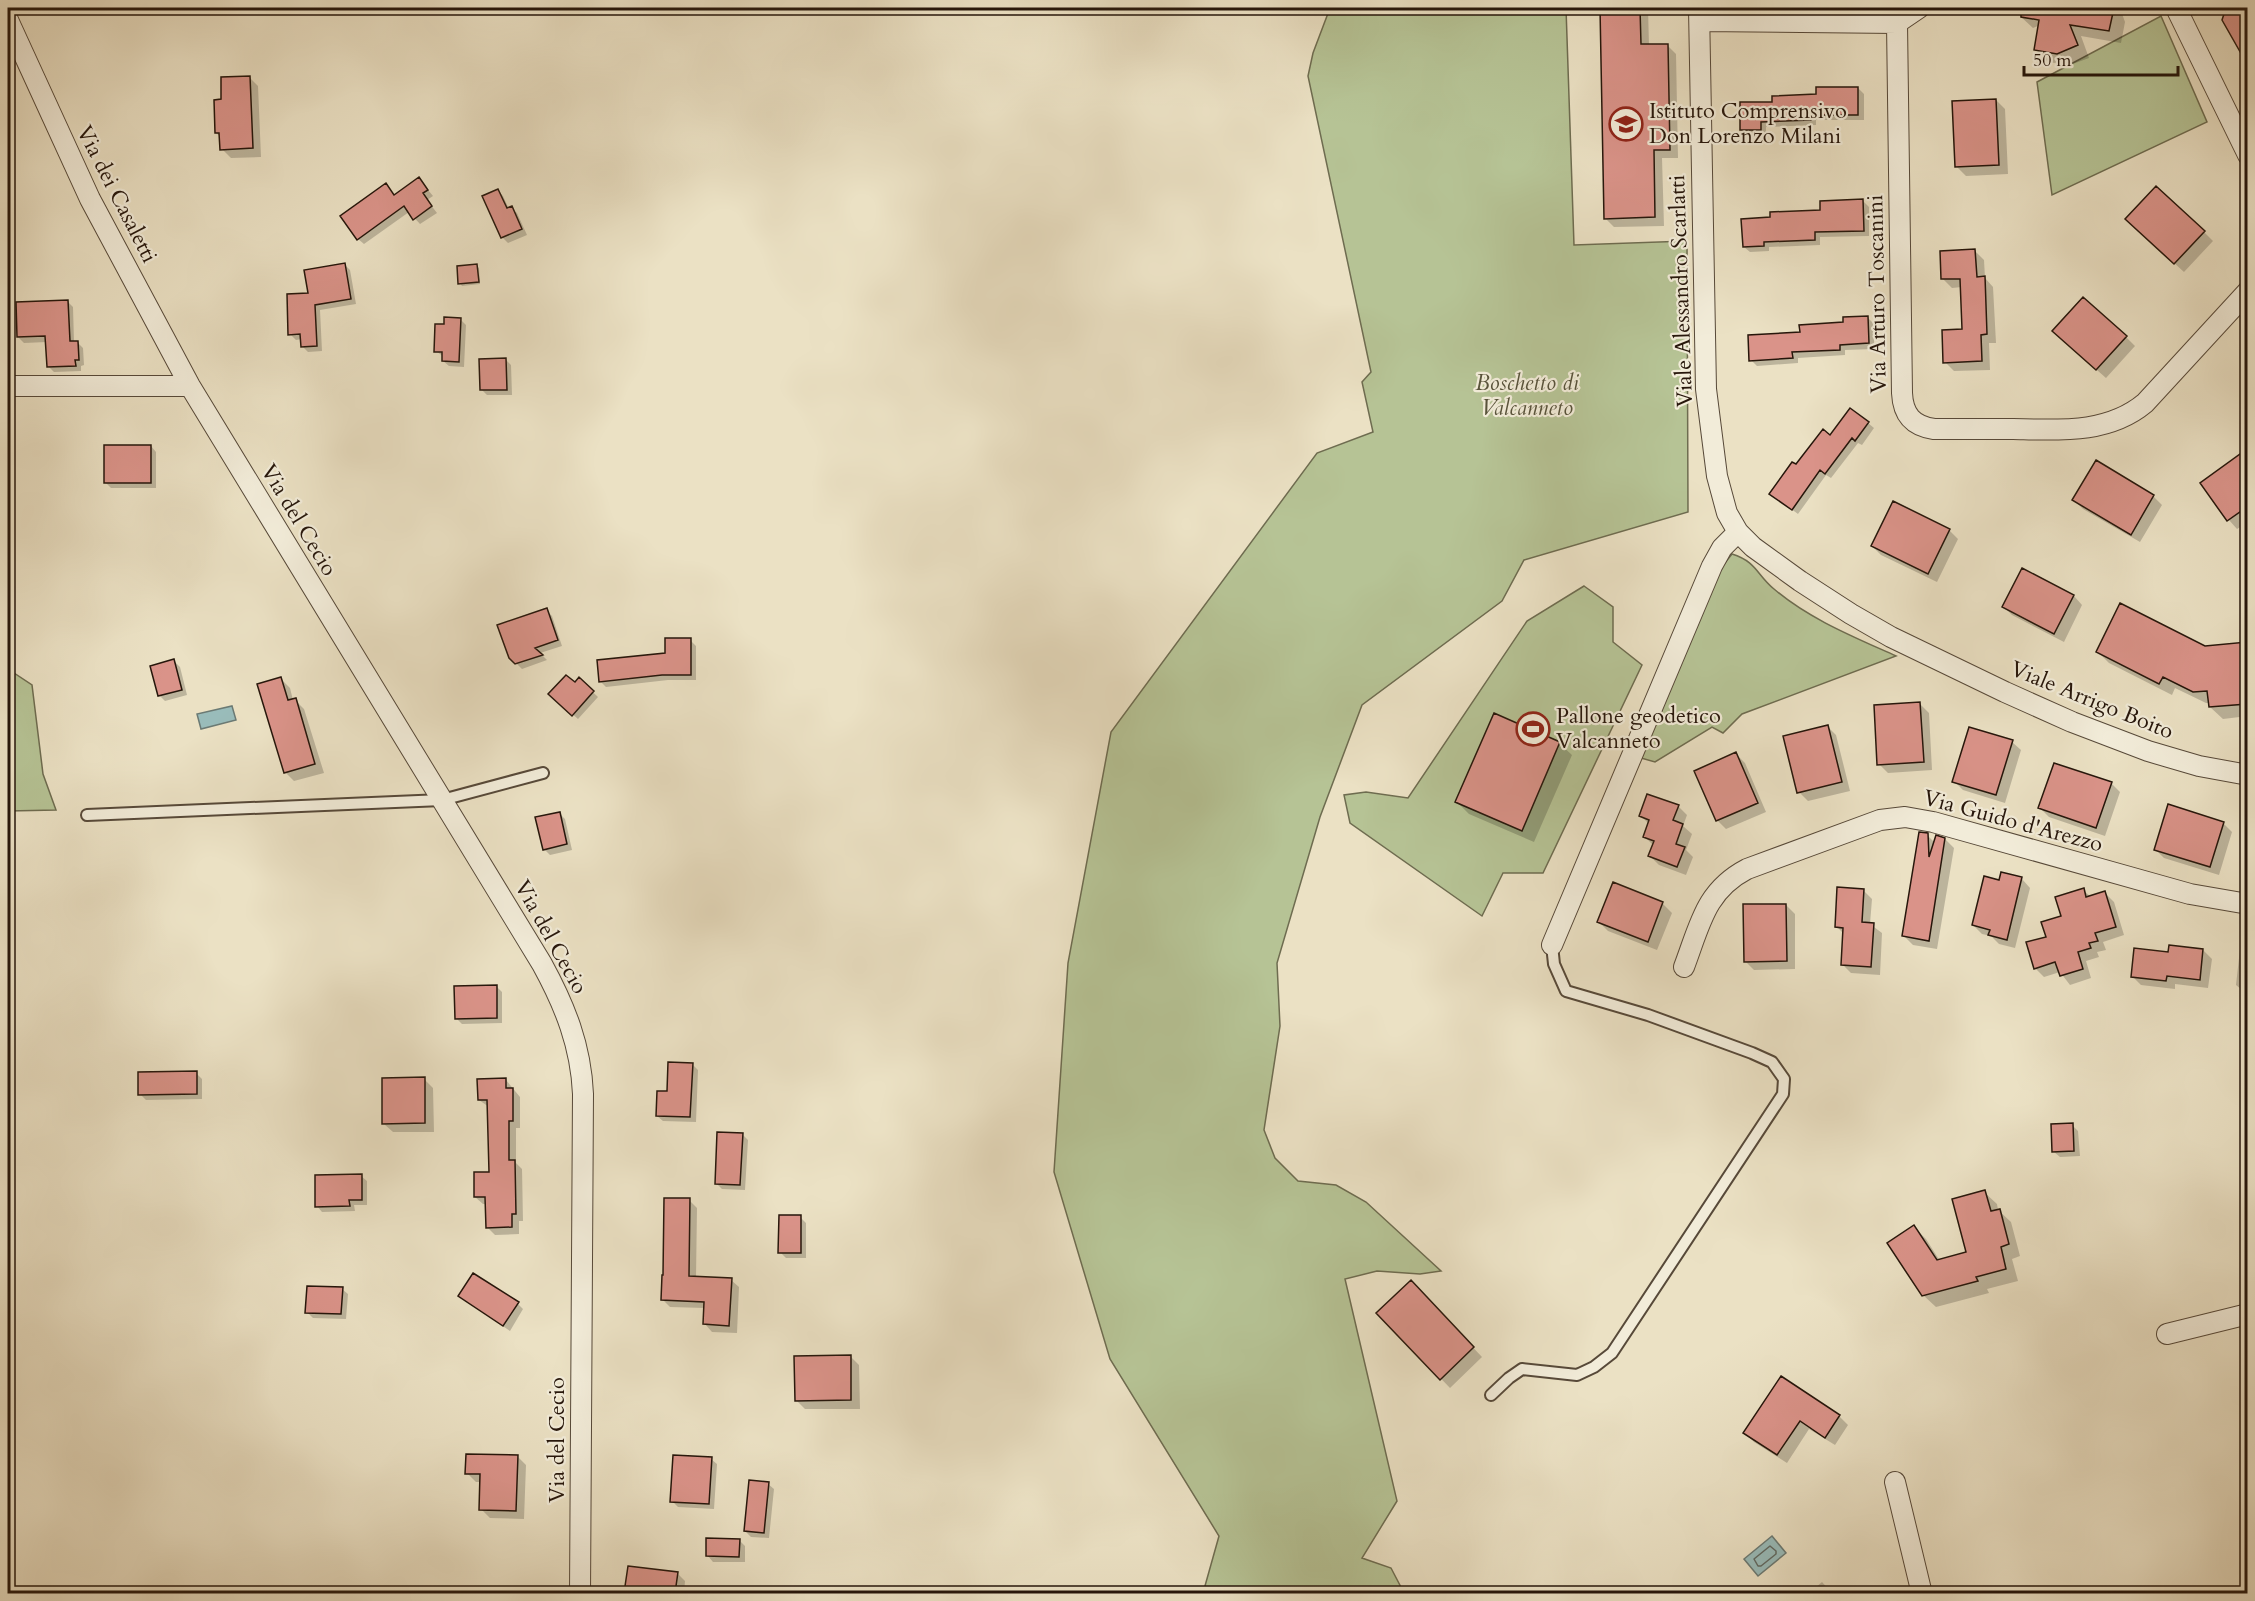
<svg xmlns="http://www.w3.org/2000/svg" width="2255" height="1601" viewBox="0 0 2255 1601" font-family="Cardo,serif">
<rect width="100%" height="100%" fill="#ebe1c4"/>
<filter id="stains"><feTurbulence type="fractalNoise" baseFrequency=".00333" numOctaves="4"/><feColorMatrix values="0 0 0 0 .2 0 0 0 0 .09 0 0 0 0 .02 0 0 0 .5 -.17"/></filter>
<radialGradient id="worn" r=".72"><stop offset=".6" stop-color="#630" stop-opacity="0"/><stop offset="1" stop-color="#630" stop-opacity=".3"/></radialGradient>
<path fill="#b6c395" stroke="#6e6c50" stroke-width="1.5" d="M1330 8H1566L1574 245 1687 241 1688 512 1524 560 1502 601 1362 705 1320 817 1277 963 1280 1026 1264 1130 1275 1158 1298 1181 1336 1185 1366 1202 1441 1271 1420 1274 1377 1271 1345 1279 1397 1501 1362 1558 1391 1568 1404 1593H1203L1219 1536 1110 1359 1054 1172 1068 963 1111 732 1317 453 1373 432 1362 382 1371 372 1308 76 1313 53Z
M2161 16 2207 122 2052 195 2037 82Z
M1732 554C1757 562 1756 574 1774 589 1809 619 1854 637 1896 656L1742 714 1723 733 1712 727 1655 762 1641 758 1720 569Z
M1584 586 1613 607V642L1642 665 1543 873H1503L1482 916 1350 823 1344 795 1366 792 1408 798 1527 621Z
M8 669 32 685 43 774 56 810 8 811Z"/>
<path fill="#99bcba" stroke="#6b7a74" stroke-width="1.5" d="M232 706 236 720 201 729 197 714Z
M1772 1536 1786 1553 1758 1576 1744 1559Z"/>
<path fill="#0003" d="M1601 8H1648L1649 46 1667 45 1676 54 1678 158H1662L1664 226 1614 227 1605 218Z
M2017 8H2120L2125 22 2121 43 2081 36 2089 58 2070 65 2048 62 2036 50 2040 25 2033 28 2020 16Z
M2228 8H2248V60L2224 19Z
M249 77 258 86 261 157 231 158 222 149 221 137 216 133 223 100Z
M1858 88 1864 94V120H1816V125L1766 127V135H1747L1742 130 1774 103Z
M1996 100 2005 109 2008 174 1966 176 1957 167Z
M419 179 433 196 427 200 437 213 420 224 409 212 364 244 358 239 386 185 395 196Z
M498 190 503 196 509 209 511 208 517 213 527 235 508 243 502 237Z
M1863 201 1869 207V236L1820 237V245L1769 247V251L1750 252 1744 247 1822 211Z
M2136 228 2204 232 2213 241 2184 272Z
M1975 251 1984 260 1985 278 1993 287 1996 343H1989L1990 370 1954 371 1945 362 1964 330 1962 287 1952 288 1943 279Z
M344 264 350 270 356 304 320 310 322 351 308 352 302 346V339L296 340 290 334 310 294Z
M476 266 479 268 480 284 462 286 460 283Z
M67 301 73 307 74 342H77L83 348 84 365 81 366V371L54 372 48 366 47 342 24 343 18 337Z
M1868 318 1874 324V349L1845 350V355L1798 358V363L1757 366 1751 360 1801 334Z
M460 319 466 325 464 367 449 366 443 361 444 357 436 351 445 326Z
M2126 337 2135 346 2106 378 2063 340Z
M506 360 511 365 512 395H487L481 389Z
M1868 423 1874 428 1862 445 1858 443 1831 478 1826 475 1798 514 1771 494 1796 467 1831 437Z
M151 446 156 452V488H111L106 483Z
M2246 452 2248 522 2237 529 2229 520 2202 483Z
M2153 496 2162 505 2140 542 2083 509 2074 500Z
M1949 530 1958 539 1937 582 1881 555 1872 546Z
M2074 596 2082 605 2064 642 2012 615 2003 606Z
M546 610 552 616 562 646 540 653 547 660 522 669 513 660Z
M690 640 696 646V680H668L606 687 600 681 666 655Z
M2248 643V716L2223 719 2210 707V703H2206L2175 688 2172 695 2109 663 2097 651 2204 648Z
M174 661 180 667 187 695 165 701 159 695Z
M281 679 290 688 293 700H295L304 709 324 773 294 781 285 772Z
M579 679 598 697 578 719 550 694 575 684Z
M1920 704 1929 713 1932 770 1888 773 1879 764Z
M1827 726 1836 735 1850 791 1808 801 1799 792Z
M2012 742 2021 750 2005 803 1963 790 1954 781Z
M1559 743 1572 755 1534 842 1469 814 1457 802Z
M1736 754 1745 763 1766 812 1726 829 1717 820Z
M2111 783 2120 792 2105 836 2049 817 2040 808Z
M1678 806 1687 815 1683 826 1692 834 1686 850 1693 857 1686 875 1659 865 1650 856 1654 846 1645 837 1649 824 1640 815Z
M559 813 565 819 572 850 550 855 544 849Z
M2223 823 2232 832 2219 875 2164 858 2155 849Z
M1927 835 1935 843 1945 839 1954 848 1937 949 1913 945 1904 936Z
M2022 879 2030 888 2015 948 1999 944 1991 936 1982 934 1973 925 2000 882Z
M1614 884 1663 904 1672 913 1657 950 1608 931 1599 922Z
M1863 890 1872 899 1870 924 1882 933 1880 975 1851 973 1842 964 1844 934 1836 926Z
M2083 890 2091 897 2105 893 2114 902 2124 935 2103 942 2106 950 2097 952 2099 957 2086 961 2091 978 2070 985 2060 972 2044 977 2035 968 2048 938Z
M1786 905 1795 914V969L1754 970 1745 961Z
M2240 949 2248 950V995L2236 985Z
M2203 950 2212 959 2208 988 2175 984V989L2141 985 2132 976 2170 954Z
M496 986 502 992V1023L462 1024 456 1018Z
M692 1064 698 1070 696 1122 663 1121 657 1116 668 1093Z
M196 1073 202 1079V1099L146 1100 140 1094Z
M424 1079 433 1088 434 1132H393L384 1124Z
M506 1080 520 1097V1128H516V1163L522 1169 523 1221H519V1234L495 1235 487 1227V1204H483L475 1197 490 1173 489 1107 479 1100Z
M2072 1125 2078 1131 2080 1156 2060 1157 2054 1152Z
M742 1134 748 1140 745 1190 722 1189 716 1183Z
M361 1176 367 1181V1205H354L355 1211 322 1212 317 1206Z
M1984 1192 1997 1204 1998 1210 2011 1222 2020 1256 2012 1259 2018 1281 1987 1289 1989 1293 1936 1307 1923 1295 1914 1227 1926 1239 1940 1261 1968 1253Z
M689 1200 697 1208 696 1278 731 1280 739 1287 737 1333 712 1332 705 1324V1308L670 1307 662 1299Z
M800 1217 806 1223V1258H786L780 1252Z
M1411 1282 1482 1357 1450 1388 1378 1313Z
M342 1289 348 1294 346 1319 313 1318 307 1312Z
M459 1296 518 1304 523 1309 510 1331Z
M850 1356 859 1365 860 1409H805L796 1400Z
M1781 1378 1839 1416 1848 1425 1835 1445 1809 1429 1787 1463 1754 1442 1745 1433Z
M517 1456 526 1465 524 1519 490 1518 481 1509V1482H476L467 1473Z
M711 1459 717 1464 714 1509 678 1507 672 1501Z
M768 1484 774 1489 769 1538 751 1537 745 1531Z
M739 1540 745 1546V1562H713L708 1556Z
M629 1568 677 1573 685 1581 684 1594H626Z
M1822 1582 1833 1594H1808Z"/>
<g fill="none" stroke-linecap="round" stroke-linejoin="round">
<path stroke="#606962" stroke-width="1.5" d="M1770 1546 1776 1551V1554L1761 1566H1758L1754 1559Z"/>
</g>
<path fill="#da9389" stroke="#26160b" stroke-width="1.5" d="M1600 8H1640L1641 44H1668L1670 150H1654L1655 217 1604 219Z
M2021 8H2114L2109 31 2070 25 2078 45 2057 54 2034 50 2039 20 2021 17Z
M2226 8H2247V64L2222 20Z
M250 76 253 148 220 150 219 133H215L214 100 221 99V77Z
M1816 87H1858V115H1811V120L1761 122V130H1740V102H1772V96L1816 94Z
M1996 99 1999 165 1955 167 1952 101Z
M419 177 428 190 423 193 432 206 413 220 404 206 357 240 340 216 386 183 394 195Z
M2156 186 2205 231 2174 264 2125 219Z
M498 189 507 208 512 206 522 229 501 238 482 196Z
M1863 199 1864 231 1815 232V240L1764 242V246L1743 247 1741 219 1770 217V212L1820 210V201Z
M1975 249 1977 277 1985 276 1987 334 1981 335 1982 361 1943 363 1942 330 1962 329 1960 279H1941L1940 251Z
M345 263 351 299 315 305 317 346 301 347 300 334 288 335 287 294 308 293 304 270Z
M477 264 479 282 458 284 457 266Z
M2083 297 2127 336 2096 370 2052 331Z
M68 300 70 341H78L79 360H75L76 366 47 367 45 336 17 337 16 302Z
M1868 316 1869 343 1840 345V350L1792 352 1793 358 1749 361 1748 335 1800 332 1799 325 1843 322V317Z
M444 317 461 318 459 362 442 361V352H434L435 324H444Z
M506 358 507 390H480L479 359Z
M1850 408 1869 422 1855 441 1852 438 1825 474 1820 470 1792 510 1769 494 1792 462 1796 464 1823 429 1830 435Z
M104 445H151V483H104Z
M2247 449V507L2227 521 2200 483Z
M2096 460 2154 495 2131 535 2072 500Z
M1893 501 1950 529 1928 574 1871 546Z
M2022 568 2074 595 2054 634 2002 607Z
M2120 603 2205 646 2247 642V704L2209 707 2207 691 2193 692 2163 677 2159 684 2096 652Z
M547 608 558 640 535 648 543 655 515 664 509 658 497 625Z
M665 638H691V675H662L599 682 597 660 665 653Z
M174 659 182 690 158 696 150 666Z
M566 675 575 682 579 677 594 691 572 716 548 694Z
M281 677 288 700 296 698 315 764 284 773 257 684Z
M1920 702 1924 762 1877 765 1874 705Z
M1494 713 1560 742 1522 831 1455 802Z
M1828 725 1842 782 1797 793 1783 736Z
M1969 727 2013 740 1996 795 1952 782Z
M1736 752 1758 803 1716 821 1694 771Z
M2054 763 2112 782 2096 828 2038 808Z
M1647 794 1679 805 1673 820 1683 824 1676 844 1685 847 1677 867 1648 856 1654 841 1643 837 1649 820 1639 816Z
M2168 804 2224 822 2210 867 2154 850Z
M560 812 567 844 543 850 535 817Z
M1919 832 1928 833 1929 857 1936 835 1945 838 1929 941 1902 936Z
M2001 872 2022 877 2007 940 1988 935 1990 930 1972 925 1984 876 1999 880Z
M1613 882 1663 902 1648 942 1597 922Z
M1837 887 1864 889 1862 922 1874 923 1871 967 1841 965 1843 928 1835 927Z
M2084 888 2086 897 2105 891 2116 927 2095 933 2098 941 2089 943 2091 948 2078 952 2083 969 2060 976 2055 962 2034 969 2026 942 2046 937 2041 922 2061 916 2055 897Z
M1743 904H1786L1787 961 1744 962Z
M2169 945 2203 949 2200 980 2167 976 2166 981 2131 977 2134 948 2168 952Z
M497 985V1018L455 1019 454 986Z
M668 1062 693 1063 690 1117 656 1116 657 1091H667Z
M197 1071V1094L138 1095V1072Z
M425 1077V1123L382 1124V1078Z
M506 1078V1088H513V1121H509V1160H515L516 1214H512V1227L486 1228 485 1197H474V1172H489L487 1100H478L477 1079Z
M2073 1123 2074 1151 2052 1152 2051 1124Z
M717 1132 743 1133 740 1185 715 1184Z
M362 1174V1200H349L350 1206 315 1207V1175Z
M1985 1190 1991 1211 2000 1209 2009 1244 2001 1247 2006 1269 1976 1277 1978 1281 1922 1296 1887 1243 1914 1225 1937 1260 1966 1252 1952 1199Z
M664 1198H690L689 1276 732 1278 729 1326 703 1324 704 1302 661 1300 662 1275H663Z
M779 1215H801V1253H778Z
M473 1273 519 1302 503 1326 458 1296Z
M1411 1280 1474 1347 1440 1380 1376 1313Z
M307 1286 343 1287 341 1314 305 1313Z
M851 1355V1400L795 1401 794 1356Z
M1781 1376 1840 1415 1825 1438 1800 1421 1777 1455 1743 1433Z
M466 1454 518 1455 516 1511 479 1510 480 1474H465Z
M673 1455 712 1457 709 1504 670 1502Z
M749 1480 769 1482 764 1533 744 1531Z
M706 1538 740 1539 739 1557 706 1556Z
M628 1566 678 1572 675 1593H624Z"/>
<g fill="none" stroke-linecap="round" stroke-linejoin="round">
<g stroke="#574939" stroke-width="14">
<path id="lane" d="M87 815 442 800 543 773
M1491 1395 1509 1378 1522 1369 1577 1375 1594 1367 1612 1353 1783 1094 1784 1079 1772 1062 1752 1053 1648 1015 1566 991 1554 964 1552 945"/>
</g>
<g stroke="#574939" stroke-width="22">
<path id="street" d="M1699 8 1706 389 1717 476 1727 513 1738 532 1753 547 1800 581 1851 614 1891 637 2005 692 2072 722 2148 751 2199 766 2248 775
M2176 8 2248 155
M8 20 90 199 190 386 542 964C565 1006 581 1046 583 1094L580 1594
M1700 21 1897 23 1919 8
M1897 23 1902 393C1903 415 1913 426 1934 429 1960 429 1987 429 2013 429 2059 430 2108 434 2145 403L2248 291
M8 386H190
M1552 945 1712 566 1722 548 1738 532
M1684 967C1700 925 1705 891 1747 869L1880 820 1905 817 1933 822 2190 894 2248 904
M2167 1334 2248 1314
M1895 1482 1922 1594"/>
</g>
<use href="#lane" stroke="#f2ecd9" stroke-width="10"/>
<use href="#street" stroke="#f2ecd9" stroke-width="20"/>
</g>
<defs>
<g id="school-ring" transform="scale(1.725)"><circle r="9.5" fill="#f2ecd9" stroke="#8f2418" stroke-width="1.5"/><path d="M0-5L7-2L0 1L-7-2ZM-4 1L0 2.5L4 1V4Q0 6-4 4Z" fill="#8f2418"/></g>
<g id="stadium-ring" transform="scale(1.725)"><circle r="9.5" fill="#f2ecd9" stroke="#8f2418" stroke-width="1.5"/><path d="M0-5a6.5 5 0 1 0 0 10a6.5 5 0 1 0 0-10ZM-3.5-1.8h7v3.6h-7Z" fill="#8f2418"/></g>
</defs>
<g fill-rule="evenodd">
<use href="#school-ring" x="1626" y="124"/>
<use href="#stadium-ring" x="1533" y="729"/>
</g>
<g text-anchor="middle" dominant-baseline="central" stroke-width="4.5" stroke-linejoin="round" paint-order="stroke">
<g font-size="22" fill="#26160b" stroke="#f2ecd9" text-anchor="start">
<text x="1649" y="111">Istituto Comprensivo<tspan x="1649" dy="25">Don Lorenzo Milani</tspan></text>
<text x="1556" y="716">Pallone geodetico<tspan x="1556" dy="25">Valcanneto</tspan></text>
</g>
<g font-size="22" fill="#26160b" stroke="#f2ecd9">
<text transform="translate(117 194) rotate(63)">Via dei Casaletti</text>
<text transform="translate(1681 291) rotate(-92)">Viale Alessandro Scarlatti</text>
<text transform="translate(1877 294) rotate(-91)">Via Arturo Toscanini</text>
<text transform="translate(299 520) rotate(59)">Via del Cecio</text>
<text transform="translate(2092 700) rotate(22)">Viale Arrigo Boito</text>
<text transform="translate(2013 821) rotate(15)">Via Guido d'Arezzo</text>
<text transform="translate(551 937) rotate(61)">Via del Cecio</text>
<text transform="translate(557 1440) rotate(-90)">Via del Cecio</text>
</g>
<g font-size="22" font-style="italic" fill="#58533b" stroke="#f2ecd9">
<text x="1527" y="383">Boschetto di<tspan x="1527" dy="25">Valcanneto</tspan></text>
</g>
</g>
<rect width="2255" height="1601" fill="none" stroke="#ebe1c4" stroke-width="30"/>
<rect x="9" y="9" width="2237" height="1583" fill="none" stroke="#26160b" stroke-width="3"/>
<rect x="15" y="15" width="2225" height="1571" fill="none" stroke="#26160b" stroke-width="1.5"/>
<path d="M2024 66v9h154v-9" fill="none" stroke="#26160b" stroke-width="3"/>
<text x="2033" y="66" font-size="18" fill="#26160b" stroke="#f2ecd9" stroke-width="4.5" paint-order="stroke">50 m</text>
<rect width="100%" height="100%" filter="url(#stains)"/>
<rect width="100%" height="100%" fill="url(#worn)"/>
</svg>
